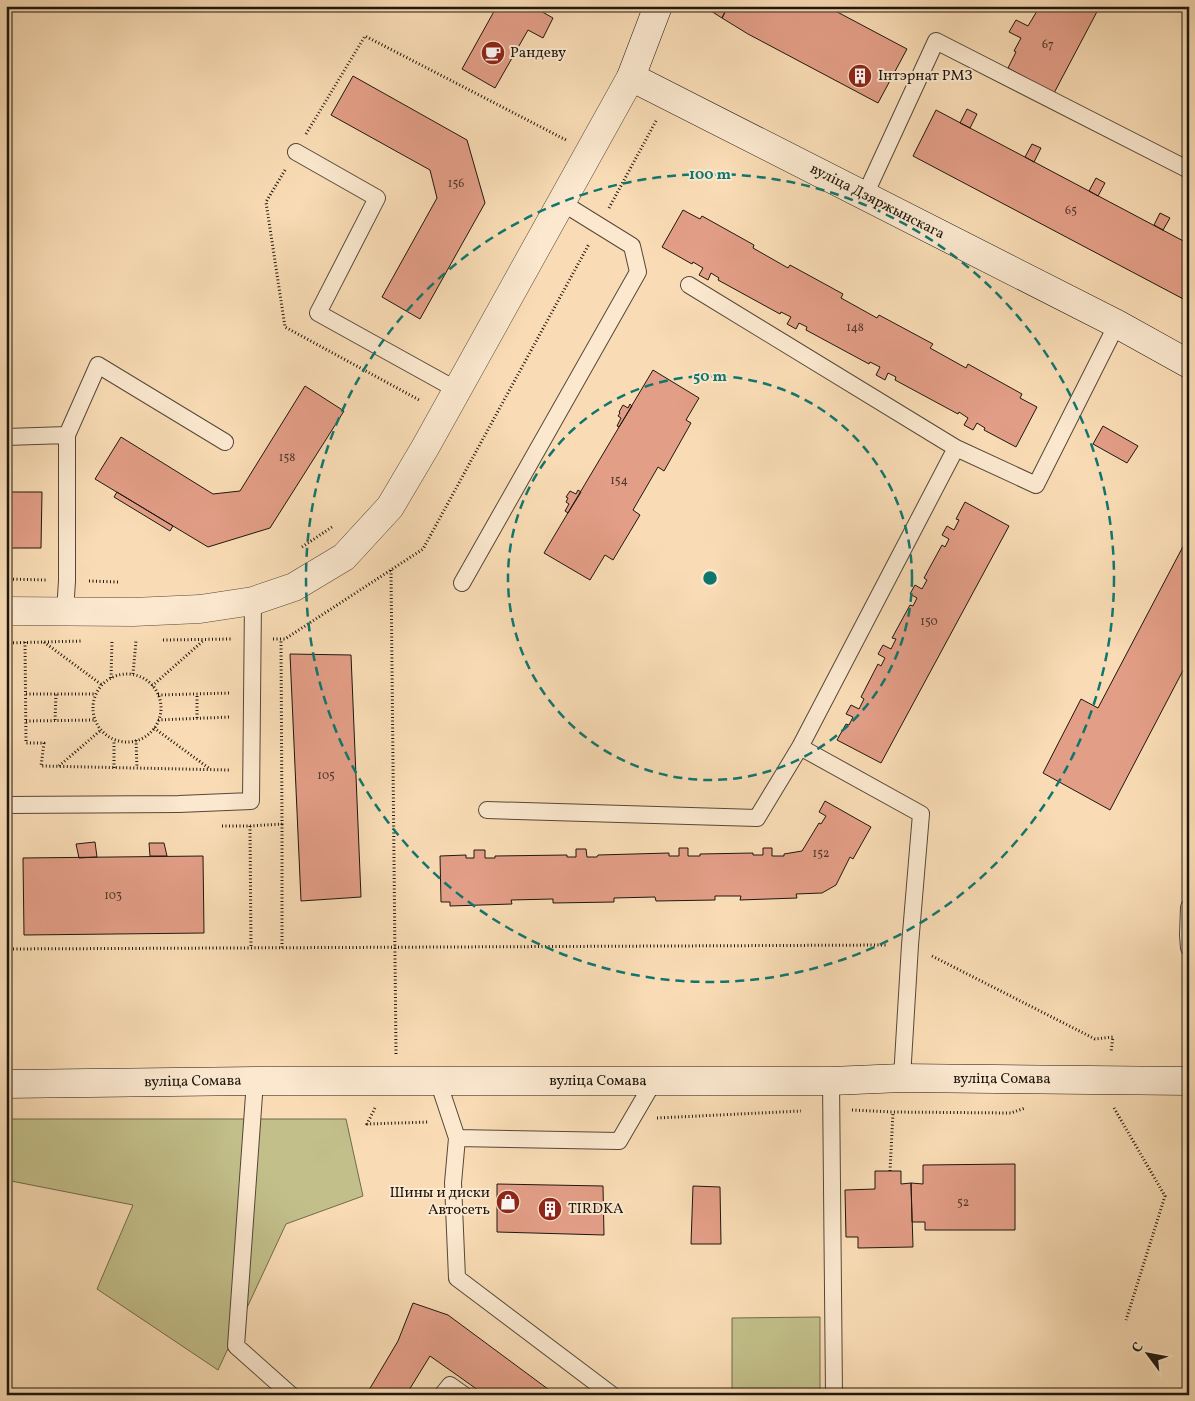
<svg xmlns="http://www.w3.org/2000/svg" width="1195" height="1401" viewBox="0 0 1195 1401" font-family="Vollkorn,serif">
<rect width="100%" height="100%" fill="#f9dcb5"/>
<filter id="stains"><feTurbulence type="fractalNoise" baseFrequency=".004" numOctaves="4"/><feColorMatrix values="0 0 0 0 .2 0 0 0 0 .09 0 0 0 0 .02 0 0 0 .5 -.17"/></filter>
<radialGradient id="worn" r=".72"><stop offset=".6" stop-color="#630" stop-opacity="0"/><stop offset="1" stop-color="#630" stop-opacity=".3"/></radialGradient>
<path fill="#c2bf8a" stroke="#706b4c" d="M6 1119H346L363 1196 286 1224 218 1370 97 1289 133 1205 6 1180Z
M820 1317V1395H732V1318Z"/>
<path fill="#e39e87" stroke="#1e170e" d="M497 6H541L539 10 553 18 543 38 528 30 495 88 462 69Z
M703 6H728L722 18Z
M728 6H826L907 49 878 103 748 34 722 18Z
M1040 6H1100L1054 93 1008 68 1016 52 1014 51 1021 38 1009 32 1016 20 1028 26Z
M353 76 467 140 485 203 420 319 382 297 437 198 430 170 331 115Z
M967 109 977 114 970 128 960 123Z
M936 110 1189 244V302L913 156Z
M1032 144 1041 148 1034 162 1025 157Z
M1096 178 1105 183 1098 196 1089 191Z
M683 210 700 219 702 216 754 245 753 248 788 268 790 265 843 294 841 298 877 318 879 315 933 344 930 348 966 368 968 364 1022 394 1020 398 1037 407 1016 447 984 430 985 428 977 423 973 430 964 425 968 418 959 412 958 414 895 380 896 377 888 373 885 380 876 375 880 367 870 362 869 364 806 330 807 327 799 323 796 329 787 324 791 317 781 312 780 314 718 280 719 278 711 273 708 280 699 275 703 268 693 262 692 264 662 247Z
M1160 213 1170 218 1163 230 1154 225Z
M653 370 699 398 686 420 691 423 664 471 658 467 633 510 640 515 613 560 605 555 590 580 544 553Z
M305 386 344 411 270 528 208 547 95 479 121 437 213 494 240 491Z
M630 404 632 406 619 427 617 426 621 418 618 416 620 413 619 412 623 405 628 408Z
M1103 426 1138 446 1127 463 1093 444Z
M578 490 581 492 568 513 565 511 569 504 566 502 568 498 566 497 570 491 576 494Z
M6 492H42L41 548H6Z
M117 492 173 526 170 531 114 497Z
M965 502 1009 526 881 763 837 740 846 724 849 725 853 717 846 714 851 705 859 709 864 699 861 697 878 664 881 666 885 658 878 654 883 645 891 649 896 639 892 638 910 605 913 606 917 598 910 594 915 585 922 589 927 580 924 578 942 545 945 547 949 539 942 535 947 526 954 530 959 520 956 519Z
M1188 537 1189 659 1110 810 1043 773 1081 699 1098 708Z
M290 654 351 655 361 897 301 901Z
M825 801 871 827 853 859 850 857 836 885 822 893 796 894 797 898 740 900 741 896H715V900L656 901 655 897 614 898V902L553 903V899L511 900 512 904 450 906V902H441L440 856 466 855V858H474V850H485V858H495V856L567 855V857H576V849H586L587 857H597L598 855 669 853V856H679V848H688V856H700V854L753 853V855H763V848H772V856H784V854L802 851 819 823 821 824 826 816 819 812Z
M95 842 97 857 79 858 76 844Z
M149 843H164L167 856H150Z
M203 856 204 933 24 935 23 858Z
M1015 1164V1230H925V1222H912L911 1183 923 1184V1165Z
M875 1171H901V1184L911 1183 913 1247 858 1248V1237H846L845 1190 875 1189Z
M497 1184 603 1186 604 1235 497 1232Z
M693 1186 720 1187 721 1244H691Z
M413 1303 448 1315 556 1395H485L430 1356 406 1395H366L398 1341Z"/>
<g fill="none" stroke-linecap="round" stroke-linejoin="round">
<g stroke="#554838" stroke-width="18">
<path id="lane" d="M296 152 377 198 318 313 457 390
M865 195 936 41 1189 170
M689 285 956 448 1036 485 1117 324
M6 437 67 435
M462 583 638 272 632 246 561 202
M65 612 67 581V435L98 365 225 442
M800 747 921 814 910 945 902 1078
M6 805 179 804 251 801 253 601
M487 810 757 818 800 747 956 448
M1189 907 1188 935 1189 948
M255 1081 236 1346 291 1395
M438 1081 457 1138 619 1141 654 1081
M831 1081 834 1395
M457 1138 453 1183 457 1278 612 1395
M442 1395 450 1385 464 1395"/>
</g>
<g stroke="#554838" stroke-width="29">
<path id="street" d="M6 611 133 612 200 609 253 601 294 587 344 557 390 507 426 446 631 77"/>
</g>
<g stroke="#1e170e" stroke-width="29">
<path id="secondary" d="M658 6 631 77 1117 324 1189 364
M6 1084 255 1081H831L902 1078 1189 1081"/>
</g>
<path stroke="#1e170e" stroke-width="3" stroke-dasharray="1 2.5" stroke-linecap="butt" d="M306 134 365 36 566 140
M285 170 266 202 285 327 421 401
M609 208 657 119
M302 547 332 527
M391 570 396 1054
M6 579 46 580
M89 581 118 582
M273 639H285L423 549 589 244
M163 640 232 639
M25 642 26 743H44L41 766 229 770
M44 642 102 685
M6 643 82 641
M133 674 136 641
M93 708a34 34 0 1 1 68 0a34 34 0 1 1-68 0Z
M111 678 112 641
M152 686 204 640
M26 694H96
M158 695 230 693
M197 718V694
M55 720 56 694
M158 720 230 717
M26 721 96 720
M154 728 210 769
M136 740 137 768
M59 766 101 730
M114 768V740
M282 824V948
M222 826H250L282 824 281 639
M250 826 251 948
M6 949 888 945
M932 956 1095 1039 1113 1037 1111 1052
M375 1108 367 1124 429 1122
M1114 1108 1165 1196 1126 1320
M852 1110 893 1112 1011 1113 1025 1108
M657 1118 801 1111
M890 1171 893 1112"/>
<use href="#lane" stroke="#fbe8cf" stroke-width="16"/>
<use href="#street" stroke="#fbe8cf" stroke-width="28"/>
<use href="#secondary" stroke="#fbe8cf" stroke-width="28"/>
</g>
<g fill="none" stroke="#0f766e" stroke-width="2.5" stroke-dasharray="9 6">
<circle cx="710" cy="578" r="202"/>
<circle cx="710" cy="578" r="404"/>
</g>
<defs>
<g id="cafe-disc" transform="scale(1.25)"><circle r="9.5" fill="#8f2418" stroke="#fbe8cf"/><path d="M-5.5-4.5H6V0H3Q3 3.5 0 3.5H-2.5Q-5.5 3.5-5.5 0ZM3-3.2v2h1.7v-2ZM-6 4.5H4V6H-6Z" fill="#fff"/></g>
<g id="building-disc" transform="scale(1.25)"><circle r="9.5" fill="#8f2418" stroke="#fbe8cf"/><path d="M-4-6H4V6H1V3H-1V6H-4ZM-2.5-4.3h1.7v1.8h-1.7ZM.8-4.3h1.7v1.8H.8ZM-2.5-1h1.7V.8h-1.7ZM.8-1h1.7V.8H.8Z" fill="#fff"/></g>
<g id="shop-disc" transform="scale(1.25)"><circle r="9.5" fill="#8f2418" stroke="#fbe8cf"/><path d="M-5-2.5h2.3a2.7 3.5 0 0 1 5.4 0H5L5.5 6h-11ZM-1.5-2.5h3a1.5 2.3 0 0 0-3 0Z" fill="#fff"/></g>
</defs>
<g fill-rule="evenodd">
<use href="#cafe-disc" x="493" y="53"/>
<use href="#building-disc" x="860" y="76"/>
<use href="#shop-disc" x="508" y="1202"/>
<use href="#building-disc" x="550" y="1209"/>
</g>
<g text-anchor="middle" dominant-baseline="central" stroke-width="4" stroke-linejoin="round" paint-order="stroke">
<g font-size="12" fill="#4f392c">
<text x="1048" y="45">67</text>
<text x="456" y="184">156</text>
<text x="1071" y="211">65</text>
<text x="855" y="328">148</text>
<text x="287" y="458">158</text>
<text x="619" y="481">154</text>
<text x="929" y="622">150</text>
<text x="326" y="776">105</text>
<text x="821" y="854">152</text>
<text x="113" y="896">103</text>
<text x="963" y="1203">52</text>
</g>
<g font-size="15" fill="#1e170e" stroke="#fbe8cf" text-anchor="start">
<text x="510" y="53">Рандеву</text>
<text x="878" y="76">Інтэрнат РМЗ</text>
<text x="490" y="1193" text-anchor="end">Шины и диски<tspan x="490" dy="17">Автосеть</tspan></text>
<text x="568" y="1209">TIRDKA</text>
</g>
<g font-size="15" fill="#1e170e" stroke="#fbe8cf">
<text transform="translate(877 202) rotate(27)">вуліца Дзяржынскага</text>
<text x="1002" y="1079">вуліца Сомава</text>
<text x="598" y="1081">вуліца Сомава</text>
<text transform="translate(193 1082) rotate(-1)">вуліца Сомава</text>
</g>
</g>
<circle cx="710" cy="578" r="8" fill="#0f766e" stroke="#fbe8cf" stroke-width="2.5"/>
<g font-size="15" text-anchor="middle" font-weight="bold" fill="#0f766e" stroke="#fbe8cf" stroke-width="4" stroke-linejoin="round" paint-order="stroke">
<text x="710" y="179">100 m</text>
<text x="710" y="381">50 m</text>
</g>
<rect width="1195" height="1401" fill="none" stroke="#f9dcb5" stroke-width="25"/>
<rect x="8" y="8" width="1180" height="1386" fill="none" stroke="#1e170e" stroke-width="2.5"/>
<rect x="12" y="12" width="1170" height="1376" fill="none" stroke="#1e170e"/>
<g transform="translate(1148 1354) rotate(302)" stroke="#fbe8cf" stroke-width="4" paint-order="stroke">
<path d="M0-4L9 19L0 12L-9 19Z" fill="#1e170e"/>
<text y="-8" font-size="14" font-weight="bold" text-anchor="middle" fill="#1e170e">С</text>
</g>
<rect width="100%" height="100%" filter="url(#stains)"/>
<rect width="100%" height="100%" fill="url(#worn)"/>
</svg>
